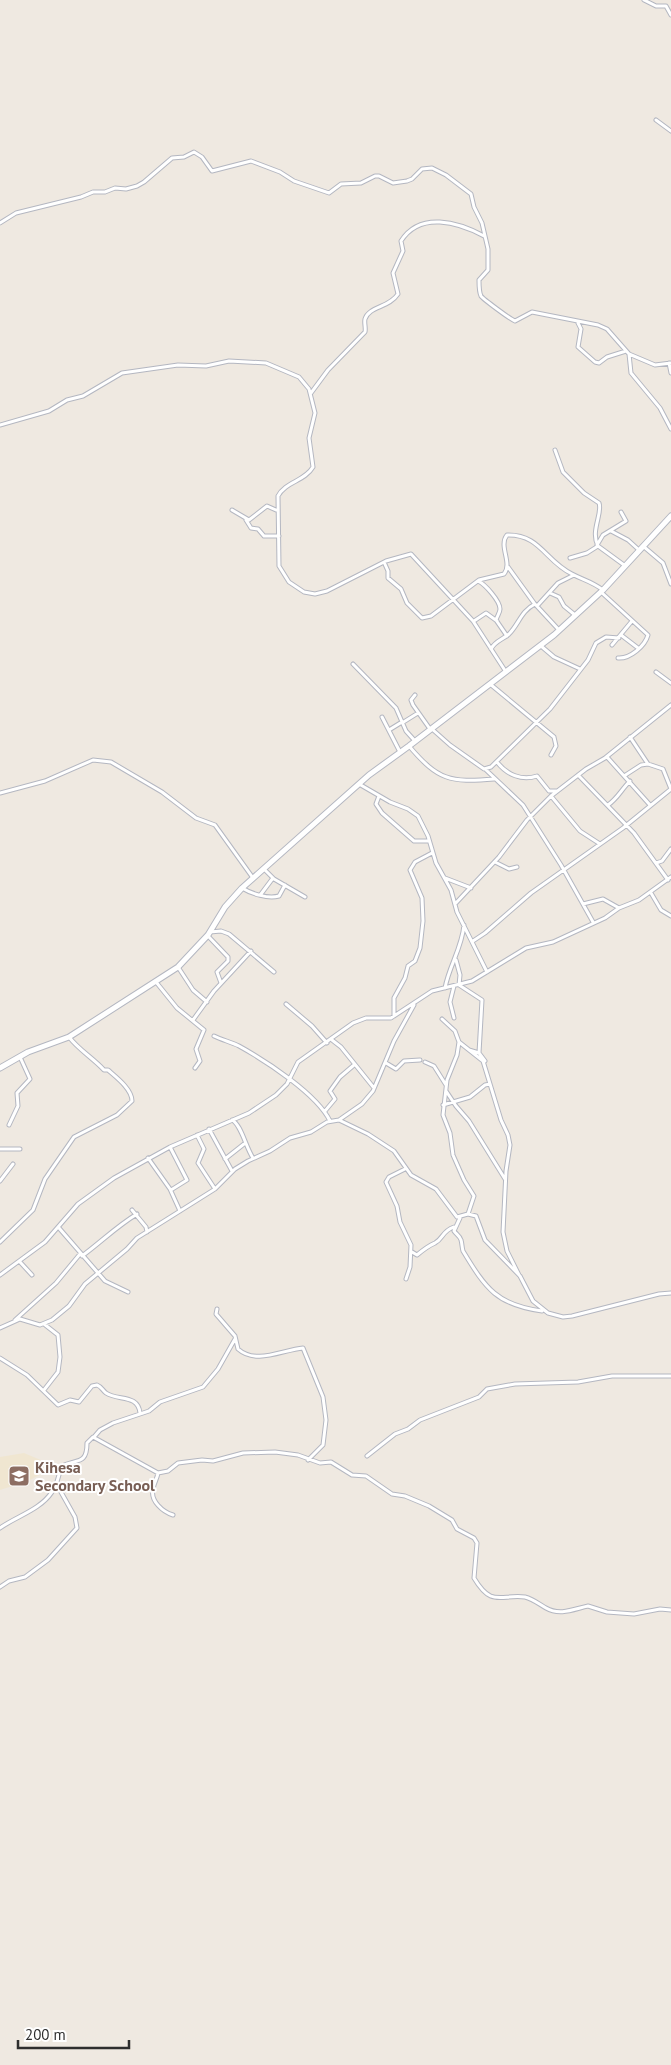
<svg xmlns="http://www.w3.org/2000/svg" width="671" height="2065" viewBox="0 0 671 2065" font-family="'PT Sans',sans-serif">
<rect width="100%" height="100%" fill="#efe9e1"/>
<path fill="#f0e6d1" d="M24 1453 48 1463 47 1471 28 1481 0 1490V1457Z"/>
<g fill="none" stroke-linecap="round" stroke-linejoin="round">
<g stroke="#b4b7c1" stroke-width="5">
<path id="street" d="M644 0 656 6H666L671 15
M656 120 671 131
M0 223 16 213 81 197 93 192H105L115 188 126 189 137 186 144 182 172 158 184 157 194 152 202 157 212 171 251 161 280 172 294 181 329 193 341 184 361 183 375 176H379L393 183 407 181 412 179 422 169 432 168 446 175 471 194 474 207 482 223 488 249V270L479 280C479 285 479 292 481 296 483 299 510 319 515 321L532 312 598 325 607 329 629 354 655 365 671 363
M578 323 581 329 578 347 595 362 599 363 607 357 626 351
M629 354 631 373 660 408 671 429
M669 363 671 373
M311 393 328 370 365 332C366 328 364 323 365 319 369 306 389 308 398 294L393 273 403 251 401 241C420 211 458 222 484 236
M0 425 49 411 67 400 83 396 122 373 178 365 206 366 229 361 266 363 299 377 309 389 315 413 309 438 313 467C305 481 285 482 278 496L279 566 289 582 304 592 315 594 327 591 386 561 411 554 473 621 506 672
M555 450 563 472 584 493 599 503C603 513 590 531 598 546L624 565
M232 510 249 520 267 506 276 510
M246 520 251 528 258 529 264 536H279
M611 531 628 540 639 550
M597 545 603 535 626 521 621 512
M643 546 663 563 671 584
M570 558 587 553 598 546
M384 562 388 571V578L401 589 407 603 422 618 431 616 479 580 504 574C513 563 498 546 507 535 540 534 545 561 572 574 583 580 591 581 603 590
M508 567 534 603 559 630
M478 581C485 584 500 601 500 609 500 613 497 616 496 620L507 636
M601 592 648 635C645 646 630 659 618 658
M550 593 559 597 564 606 575 615
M537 606 558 583 574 575
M474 621 486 613 497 621
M621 635 638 648
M612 645 632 621
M541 646 554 657 580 669
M491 649C495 641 502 640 509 634 519 624 521 611 535 604
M353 664 396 708 406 731 415 741
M656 672 671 683
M490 684 554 737 556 746 551 755
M415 695 411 700 413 705 430 729
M382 717 400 752
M402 723 418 713
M432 729 450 745 484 769 491 767 550 709 588 660 596 643 606 637 619 638
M389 730 402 722
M630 737 648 764 663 769 671 789
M409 746C438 780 450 783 494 779
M607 757 650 805
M497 762C507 775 522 781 537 776L549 791H557
M485 769 523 805 561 865 593 922
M578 775 634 833 668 880
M624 776 641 765 648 764
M359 784 390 802 408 809 418 816 428 836 436 863 451 890 457 912 487 972
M0 793 45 781 93 760 111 762 162 792 196 818 215 825 253 878
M379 796 376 804 382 813 414 841H429
M551 796 580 831 600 844
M608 805C618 798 621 790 630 781
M495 862 509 869 517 867
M656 863 662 861 671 849
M264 869 274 879 305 897
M445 878 471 888
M242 888C252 894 268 899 279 896L285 885
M651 893 661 910 671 916
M261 894 273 878
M455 904 499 857 527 820 551 796 586 769 605 758 671 705
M583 904 603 899 619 908
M210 932 221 931 229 934 274 972
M208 936 228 957V961L217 972 221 983
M473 941 485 933 531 893 623 828 671 789
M456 960 460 975 459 985 482 1000 479 1053
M178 967 193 990 207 1002
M156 982 177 1008 204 1030 196 1049 200 1061 195 1068
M454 986 450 1002 454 1018
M445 988C449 966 462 948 464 925
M286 1004 312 1026 327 1043
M394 1016V998L405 978 408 966 415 961 420 948 423 921 422 898 410 870 415 862 432 853
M442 1019 455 1031 459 1042 483 1061 501 1120 508 1135 510 1145 506 1171 503 1232 507 1251 519 1275
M193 1020 214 991 251 951
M214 1036C222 1040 231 1042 239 1046 266 1061 317 1094 330 1121
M332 1040 341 1047 374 1088
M459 1042 457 1055 447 1080 443 1115 450 1133 453 1155 464 1180 474 1196 468 1214
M469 1050 479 1053 485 1061
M425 1062 434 1066 446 1085
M386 1063 396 1069 404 1061 420 1060
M446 1091 456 1106 469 1121 505 1179
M443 1105 470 1097 485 1085 490 1084
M325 1111 335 1099 330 1091 340 1077 354 1065
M232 1120C241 1124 246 1148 253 1158
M339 1120 362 1104 373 1091 394 1041 414 1005
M9 1125 18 1106 17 1093 30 1079 20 1057
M209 1129 232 1171
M197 1135 204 1149 198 1163 215 1189
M170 1147 187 1180 171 1190
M0 1149H20
M148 1158 170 1189 180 1211
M225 1159 244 1144
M405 1169 389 1177 386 1182 397 1206 400 1222 411 1245 410 1267 406 1279
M0 1181 13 1164
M132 1210 146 1227 147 1232
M460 1218 454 1231C456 1234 460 1236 461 1240 462 1243 462 1248 463 1251 486 1289 497 1305 542 1311
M59 1228 105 1281 128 1292
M0 1242 33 1210 45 1179 74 1137 117 1115 132 1101C132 1089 116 1077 108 1070H104C93 1058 79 1050 69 1037
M412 1252 417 1255C423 1250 428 1246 435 1243 443 1239 442 1231 454 1227
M82 1256C101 1242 117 1226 137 1214
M20 1262 32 1275
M0 1275 45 1242 78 1204 114 1178 170 1147 249 1113 276 1095 287 1084 298 1062 353 1023 366 1018H391L432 991 472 981 526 948 553 942 605 918 619 908 639 900 671 877
M217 1309 216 1314 235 1336 238 1349C256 1365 282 1350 303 1348L323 1397 326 1420 323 1445 308 1460
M15 1320 56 1283 80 1254
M0 1328 20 1319 40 1325 52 1320 69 1306 85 1284 127 1249 137 1238 215 1189 235 1169 248 1161 270 1151 290 1138 311 1132 327 1122 339 1120 368 1134 394 1151 411 1175 436 1189 457 1217 468 1214 476 1216 485 1240 520 1276 533 1301 548 1313 563 1317 572 1316 659 1294 671 1293
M0 1358 27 1375 58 1405 70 1400 79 1402 92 1386 97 1385C102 1387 102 1390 106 1393 118 1401 138 1394 140 1413
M44 1390 58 1372 60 1357 58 1335 44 1324
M94 1437 100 1430 113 1423 149 1411 160 1402 203 1387 218 1369 235 1339
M367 1456 395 1434 408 1429 420 1420 479 1397 487 1389 515 1384 578 1382 612 1376H671
M158 1473C157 1479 154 1483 153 1489 150 1501 163 1512 173 1515
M0 1528C17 1516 40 1510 52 1492 58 1484 58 1475 62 1466 77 1459 87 1465 87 1443L93 1437 158 1473 168 1471 178 1463 202 1460 213 1461 243 1453 275 1452 298 1455 320 1463 331 1462 352 1475 366 1476 392 1494 405 1496 429 1506 452 1520 457 1529 474 1538 477 1543 474 1578C492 1608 500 1594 525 1597 533 1599 539 1604 546 1608 560 1616 574 1609 588 1606L607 1612 634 1614 660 1609 671 1610
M0 1587 9 1581 25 1577 48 1560 77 1528 75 1517 57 1485"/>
</g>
<g stroke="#b4b7c1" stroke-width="7">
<path id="secondary" d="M0 1068 28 1052 69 1037 178 967 208 935 225 907 242 888 369 775 409 746 554 635 603 590 671 516"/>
</g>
<use href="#street" stroke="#fff" stroke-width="3"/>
<use href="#secondary" stroke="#fff" stroke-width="5"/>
</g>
<defs>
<g id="school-square" transform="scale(1.125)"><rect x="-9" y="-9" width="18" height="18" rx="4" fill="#8d6e63" stroke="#fff"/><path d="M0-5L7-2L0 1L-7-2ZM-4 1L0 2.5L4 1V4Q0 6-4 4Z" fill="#fff"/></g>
</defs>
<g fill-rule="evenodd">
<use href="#school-square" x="19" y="1476"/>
</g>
<g text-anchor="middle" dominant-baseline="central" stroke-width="4" stroke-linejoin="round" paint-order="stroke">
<g font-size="16" font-weight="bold" fill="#785e54" stroke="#fff" text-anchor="start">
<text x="35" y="1467">Kihesa<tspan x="35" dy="18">Secondary School</tspan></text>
</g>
</g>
<path d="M18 2040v8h111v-8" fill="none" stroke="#2e2e2e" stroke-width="2.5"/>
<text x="25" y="2040" font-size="15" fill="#2e2e2e" stroke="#ffffff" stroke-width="4" paint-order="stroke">200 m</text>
</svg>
